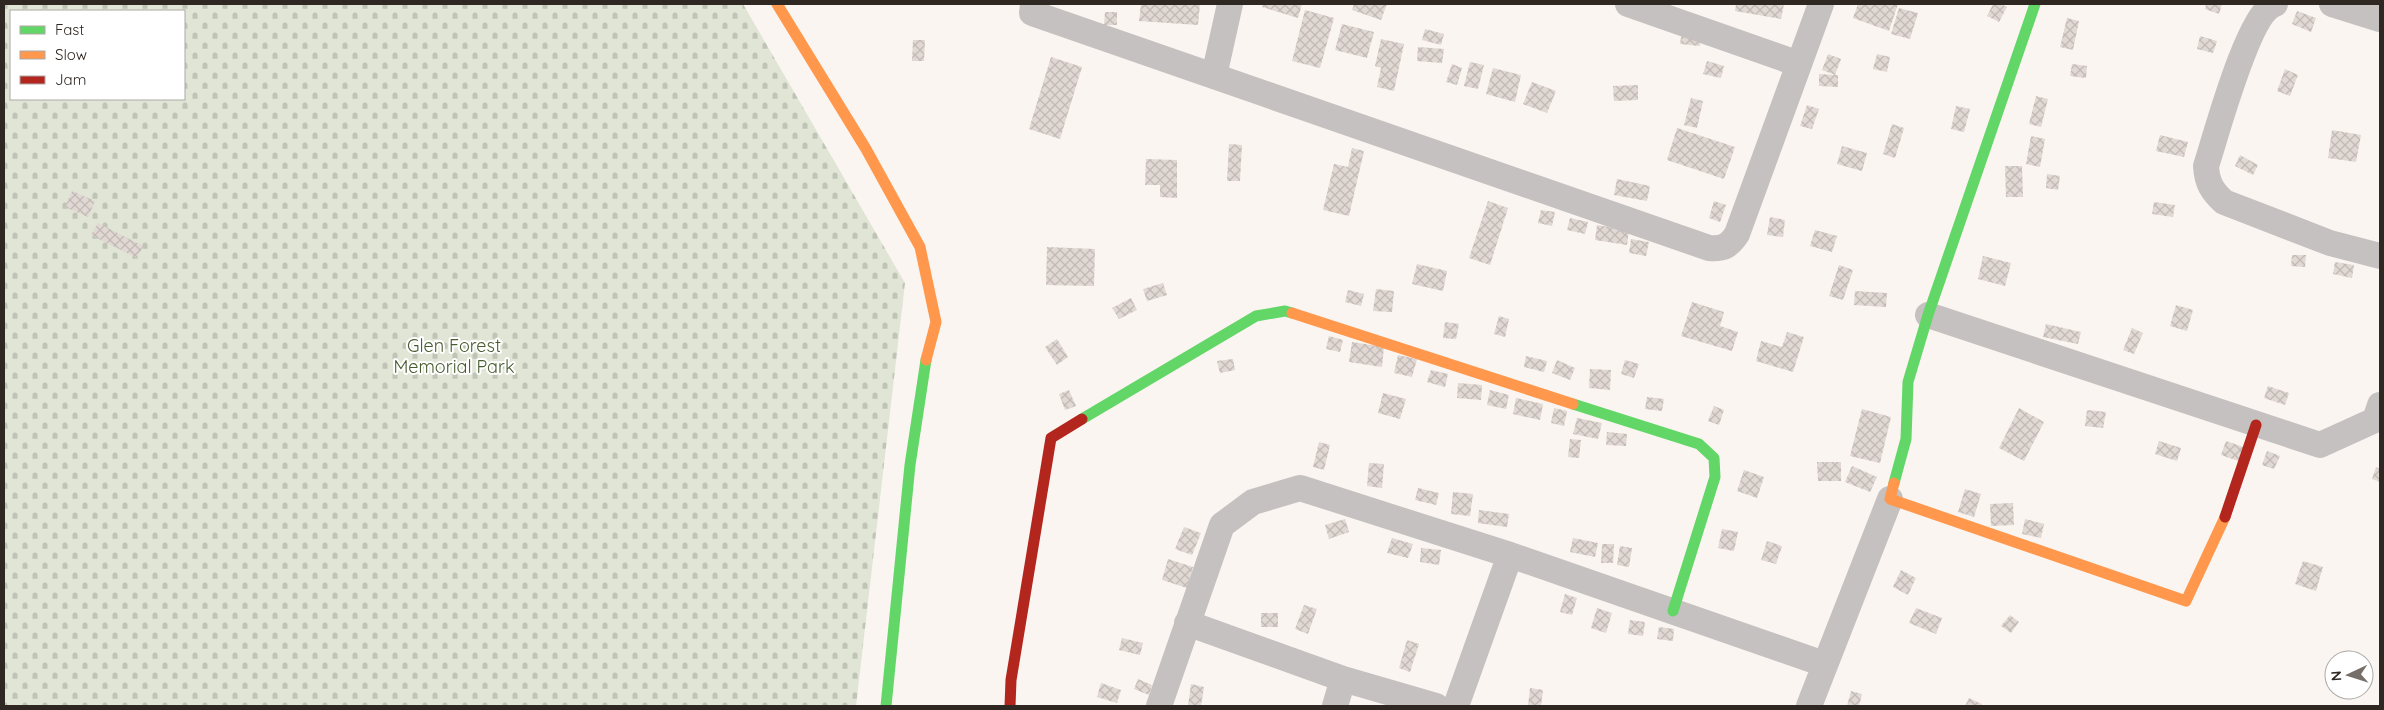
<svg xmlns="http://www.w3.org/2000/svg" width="2384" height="710" viewBox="0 0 2384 710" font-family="Quicksand,sans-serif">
<defs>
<pattern id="cemetery-stones" width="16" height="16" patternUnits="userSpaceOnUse" patternTransform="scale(1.25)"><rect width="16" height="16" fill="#e0e5d5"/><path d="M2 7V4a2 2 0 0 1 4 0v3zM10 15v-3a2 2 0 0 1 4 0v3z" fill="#c0c4b7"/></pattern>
<pattern id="building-cross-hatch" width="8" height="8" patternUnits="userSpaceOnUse" patternTransform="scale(1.25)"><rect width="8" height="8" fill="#e1d8d3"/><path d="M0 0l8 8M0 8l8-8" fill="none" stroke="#c1b9b5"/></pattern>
</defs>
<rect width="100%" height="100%" fill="#faf5f0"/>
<path fill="url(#cemetery-stones)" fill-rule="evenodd" d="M4 4H743L905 283 856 706H4ZM11 11H184V99H11Z"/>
<path fill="url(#building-cross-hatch)" d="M1141 4H1200L1198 25 1139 21Z
M1263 4H1302L1298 18 1262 7Z
M1354 4H1387L1381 20 1352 10Z
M1736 4H1784L1781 19 1735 11Z
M1858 4H1898L1889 31 1853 18Z
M1993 4H2001L2007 7 1999 22 1987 16Z
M2206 4H2222L2219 14 2205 9Z
M1899 8 1918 13 1910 39 1891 34Z
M1305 10 1334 18 1320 68 1292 61Z
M2297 11 2316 18 2311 32 2292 24Z
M1105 12H1117V25H1104Z
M2067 18 2079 21 2073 50 2060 47Z
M1342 24 1374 32 1367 58 1335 50Z
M1425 29 1444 34 1441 45 1422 40Z
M1682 31 1701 34 1700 46 1680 44Z
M2200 36 2217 41 2213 53 2197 49Z
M1381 39 1404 44 1394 91 1377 87 1381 68 1375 66Z
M913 40H925L924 61H912Z
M1418 47 1444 49 1442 63 1417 61Z
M1828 54 1841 59 1835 75H1838V87L1819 86V74L1835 75 1822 70Z
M1877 54 1890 57 1887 72 1873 69Z
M1051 57 1082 67 1060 139 1029 129Z
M1707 61 1724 66 1721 78 1703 74Z
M1470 62 1484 65 1478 89 1464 86Z
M1452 64 1462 68 1457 85 1446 82Z
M2072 64 2087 66 2086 78 2070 76Z
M1493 68 1521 75 1515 102 1486 94Z
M2285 69 2298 75 2290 96 2277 91Z
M1532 82 1556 91 1547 113 1523 104Z
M1638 85V100L1614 101 1613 86Z
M2036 96 2048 99 2041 127 2029 124Z
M1691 98 1703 101 1697 128 1684 125Z
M1807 105 1819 109 1812 129 1800 126Z
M1956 106 1970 109 1964 132 1951 129Z
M1892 124 1904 128 1895 158 1883 154Z
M1677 128 1735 147 1724 179 1667 160Z
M2332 130 2361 135 2356 162 2328 158Z
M2160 135 2188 142 2184 157 2156 151Z
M2031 136 2045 139 2040 167 2026 164Z
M1229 144 1242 145 1240 181H1227Z
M1842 146 1867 153 1862 171 1837 164Z
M1352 148 1364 151 1349 216 1323 210 1334 164 1348 167Z
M2240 155 2258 165 2253 175 2235 166Z
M1146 159 1177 160V198L1160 197V185H1145Z
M2005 166H2022L2023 197H2006Z
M2047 174 2060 176 2058 190 2046 188Z
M1617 179 1650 186 1647 201 1614 195Z
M72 191 95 201 88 217 65 207Z
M1488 201 1508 208 1490 265 1469 258Z
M1714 201 1726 205 1720 222 1709 218Z
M2154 202 2175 205 2173 217 2152 214Z
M1541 210 1555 212 1552 226 1538 223Z
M1770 217 1785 220 1783 237 1767 235Z
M1570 218 1588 222 1585 234 1567 230Z
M98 223 143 246 137 258 91 235Z
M1597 225 1629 230 1627 245 1595 240Z
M1815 230 1837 236 1832 252 1810 246Z
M1631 239 1649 242 1646 256 1629 253Z
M1047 247 1095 249 1094 286 1046 285Z
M2292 255H2306L2305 267 2291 266Z
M1983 256 2011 263 2005 286 1978 279Z
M2335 262 2354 265 2352 278 2333 274Z
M1417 264 1447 271 1443 291 1412 284Z
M1839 265 1853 270 1843 300 1829 296Z
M1163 283 1167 295 1147 301 1143 289Z
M1376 289 1394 291 1392 312 1373 311Z
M1348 290 1364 294 1361 306 1345 302Z
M1855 291 1887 293 1886 307 1854 305Z
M1131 298 1137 310 1119 319 1112 308Z
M1692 302 1724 312 1720 326 1738 332 1732 351 1681 336Z
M2176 305 2193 310 2187 331 2170 326Z
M1499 316 1509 319 1505 337 1494 334Z
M1445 322 1459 324 1456 339 1443 338Z
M2046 324 2081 332 2078 344 2043 337Z
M2132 328 2143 333 2134 354 2123 350Z
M1787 332 1804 337 1793 372 1756 361 1761 341 1782 347Z
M1329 336 1343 340 1340 352 1326 349Z
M1057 339 1068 357 1057 365 1045 347Z
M1352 342 1384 347 1382 367 1349 362Z
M1398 355 1417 359 1412 377 1394 373Z
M1526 356 1547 361 1544 372 1524 367Z
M1233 359 1235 370 1220 373 1217 361Z
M1557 360 1575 368 1570 380 1552 373Z
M1625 360 1639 364 1634 378 1621 374Z
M1590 369 1611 370 1610 390 1589 388Z
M1431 370 1448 374 1445 387 1427 382Z
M1458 383 1482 385 1481 400 1457 398Z
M2268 386 2289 393 2285 405 2264 398Z
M1069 390 1076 406 1065 410 1059 394Z
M1490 390 1509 395 1506 409 1487 405Z
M1383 393 1406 399 1400 419 1378 413Z
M1647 397 1664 399 1662 411 1645 409Z
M1516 398 1543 404 1540 420 1513 414Z
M1714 406 1724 410 1719 425 1708 421Z
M1554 408 1567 411 1564 426 1551 423Z
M2019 408 2044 422 2024 461 1999 448Z
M1862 409 1891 417 1880 463 1850 456Z
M2087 410 2106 412 2103 428 2085 426Z
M1577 418 1602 423 1598 439 1573 434Z
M1607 432 1627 434 1626 446 1606 445Z
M1570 439 1581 440 1579 458 1568 457Z
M2159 441 2181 448 2177 461 2155 454Z
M2226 441 2249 449 2244 463 2221 455Z
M1319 442 1330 445 1324 470 1313 467Z
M2267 451 2280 456 2274 469 2262 465Z
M1817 462H1841V481H1818Z
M1369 463 1384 464 1382 488 1367 486Z
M1852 466 1877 477 1870 492 1845 482Z
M2376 467 2380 469V482L2372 479Z
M1744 470 1764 477 1757 498 1737 491Z
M1418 488 1439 493 1436 505 1415 500Z
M1965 489 1981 494 1974 517 1958 512Z
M1453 492 1473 494 1470 516 1451 514Z
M2013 503 2014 525 1991 526 1990 504Z
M1479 510 1509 514 1507 527 1478 523Z
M1345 519 1349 532 1329 539 1325 525Z
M2025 519 2044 524 2041 538 2022 534Z
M1184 527 1201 533 1192 555 1175 549Z
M1722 529 1738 532 1734 551 1718 548Z
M1392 538 1413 544 1408 558 1387 553Z
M1573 538 1598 543 1595 557 1570 552Z
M1767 541 1782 546 1776 564 1761 560Z
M1602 544H1614L1613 563H1601Z
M1620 546 1632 548 1629 567 1617 565Z
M1421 548 1441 550 1439 565 1420 562Z
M1168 559 1193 567 1187 588 1162 580Z
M2303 561 2323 567 2316 591 2295 584Z
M1901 570 1916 578 1908 595 1893 587Z
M1565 594 1577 598 1572 615 1560 612Z
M1304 605 1317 609 1308 634 1295 629Z
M1597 608 1612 613 1606 633 1591 628Z
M1916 608 1942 618 1936 634 1909 623Z
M1261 613H1278V627H1261Z
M2010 615 2019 622 2011 633 2001 626Z
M1630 620 1645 622 1643 636 1628 634Z
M1659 627 1674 629 1673 641 1657 639Z
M1122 638 1143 643 1140 655 1119 650Z
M1407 640 1419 644 1410 672 1399 668Z
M1138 679 1152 685 1149 695 1134 689Z
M1101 683 1121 690 1117 703 1097 697Z
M1191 684 1204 687 1201 706H1188Z
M1530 688 1543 690 1541 706H1528Z
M1851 691 1862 694 1859 706H1847Z
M1969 698 1982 704 1981 706H1965Z"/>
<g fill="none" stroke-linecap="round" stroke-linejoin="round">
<path stroke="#c5c1c0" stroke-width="26" d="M1033 4 1032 13 1709 248C1724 249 1729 246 1737 234L1821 4
M1628 4 1799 64
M2275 4C2248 13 2216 136 2206 166 2207 183 2212 191 2224 202L2330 243 2380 256
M2332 4 2380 19
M1214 76 1230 4
M1928 315 2320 445 2375 420 2380 405
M1187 623 1343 679 1436 706
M1159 706 1222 525 1253 502 1300 488 1510 555 1824 664
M1335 706 1343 679
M1456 706 1510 555
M1809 706 1890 499"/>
<path stroke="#63d668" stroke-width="11" d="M1573 404 1699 444 1714 458 1715 477 1673 611
M1082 419 1256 316 1285 311 1292 313
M1894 483 1906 439 1908 382 1928 315 2035 4
M886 706 910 465 926 360"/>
<path stroke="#ff974d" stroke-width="11" d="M777 4 866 149 920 247 936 322 926 360
M1292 313 1573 404
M1894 483 1890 499 2186 601 2225 517"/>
<path stroke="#b3261e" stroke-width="11" d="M2225 517 2256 425
M1010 706 1011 680 1051 438 1082 419"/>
</g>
<g text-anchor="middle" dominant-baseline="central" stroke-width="4" stroke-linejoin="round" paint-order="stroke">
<g font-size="18" fill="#475c2e" stroke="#fff">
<text x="454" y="345">Glen Forest<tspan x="454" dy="21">Memorial Park</tspan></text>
</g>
</g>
<rect width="2384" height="710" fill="none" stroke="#2f2721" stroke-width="10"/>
<rect x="10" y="10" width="175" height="90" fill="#ffffff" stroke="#aca9a6"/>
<rect x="20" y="26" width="25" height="8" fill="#63d668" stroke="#aca9a6"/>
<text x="55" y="35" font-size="15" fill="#2f2721">Fast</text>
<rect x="20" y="51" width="25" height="8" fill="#ff974d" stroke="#aca9a6"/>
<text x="55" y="60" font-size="15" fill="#2f2721">Slow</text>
<rect x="20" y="76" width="25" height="8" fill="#b3261e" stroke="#aca9a6"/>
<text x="55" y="85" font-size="15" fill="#2f2721">Jam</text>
<g transform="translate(2349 675) rotate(266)"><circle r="24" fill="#ffffff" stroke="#aca9a6"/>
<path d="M0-4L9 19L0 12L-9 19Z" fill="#766f69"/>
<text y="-8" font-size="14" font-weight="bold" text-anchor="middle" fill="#2f2721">N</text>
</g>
</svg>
